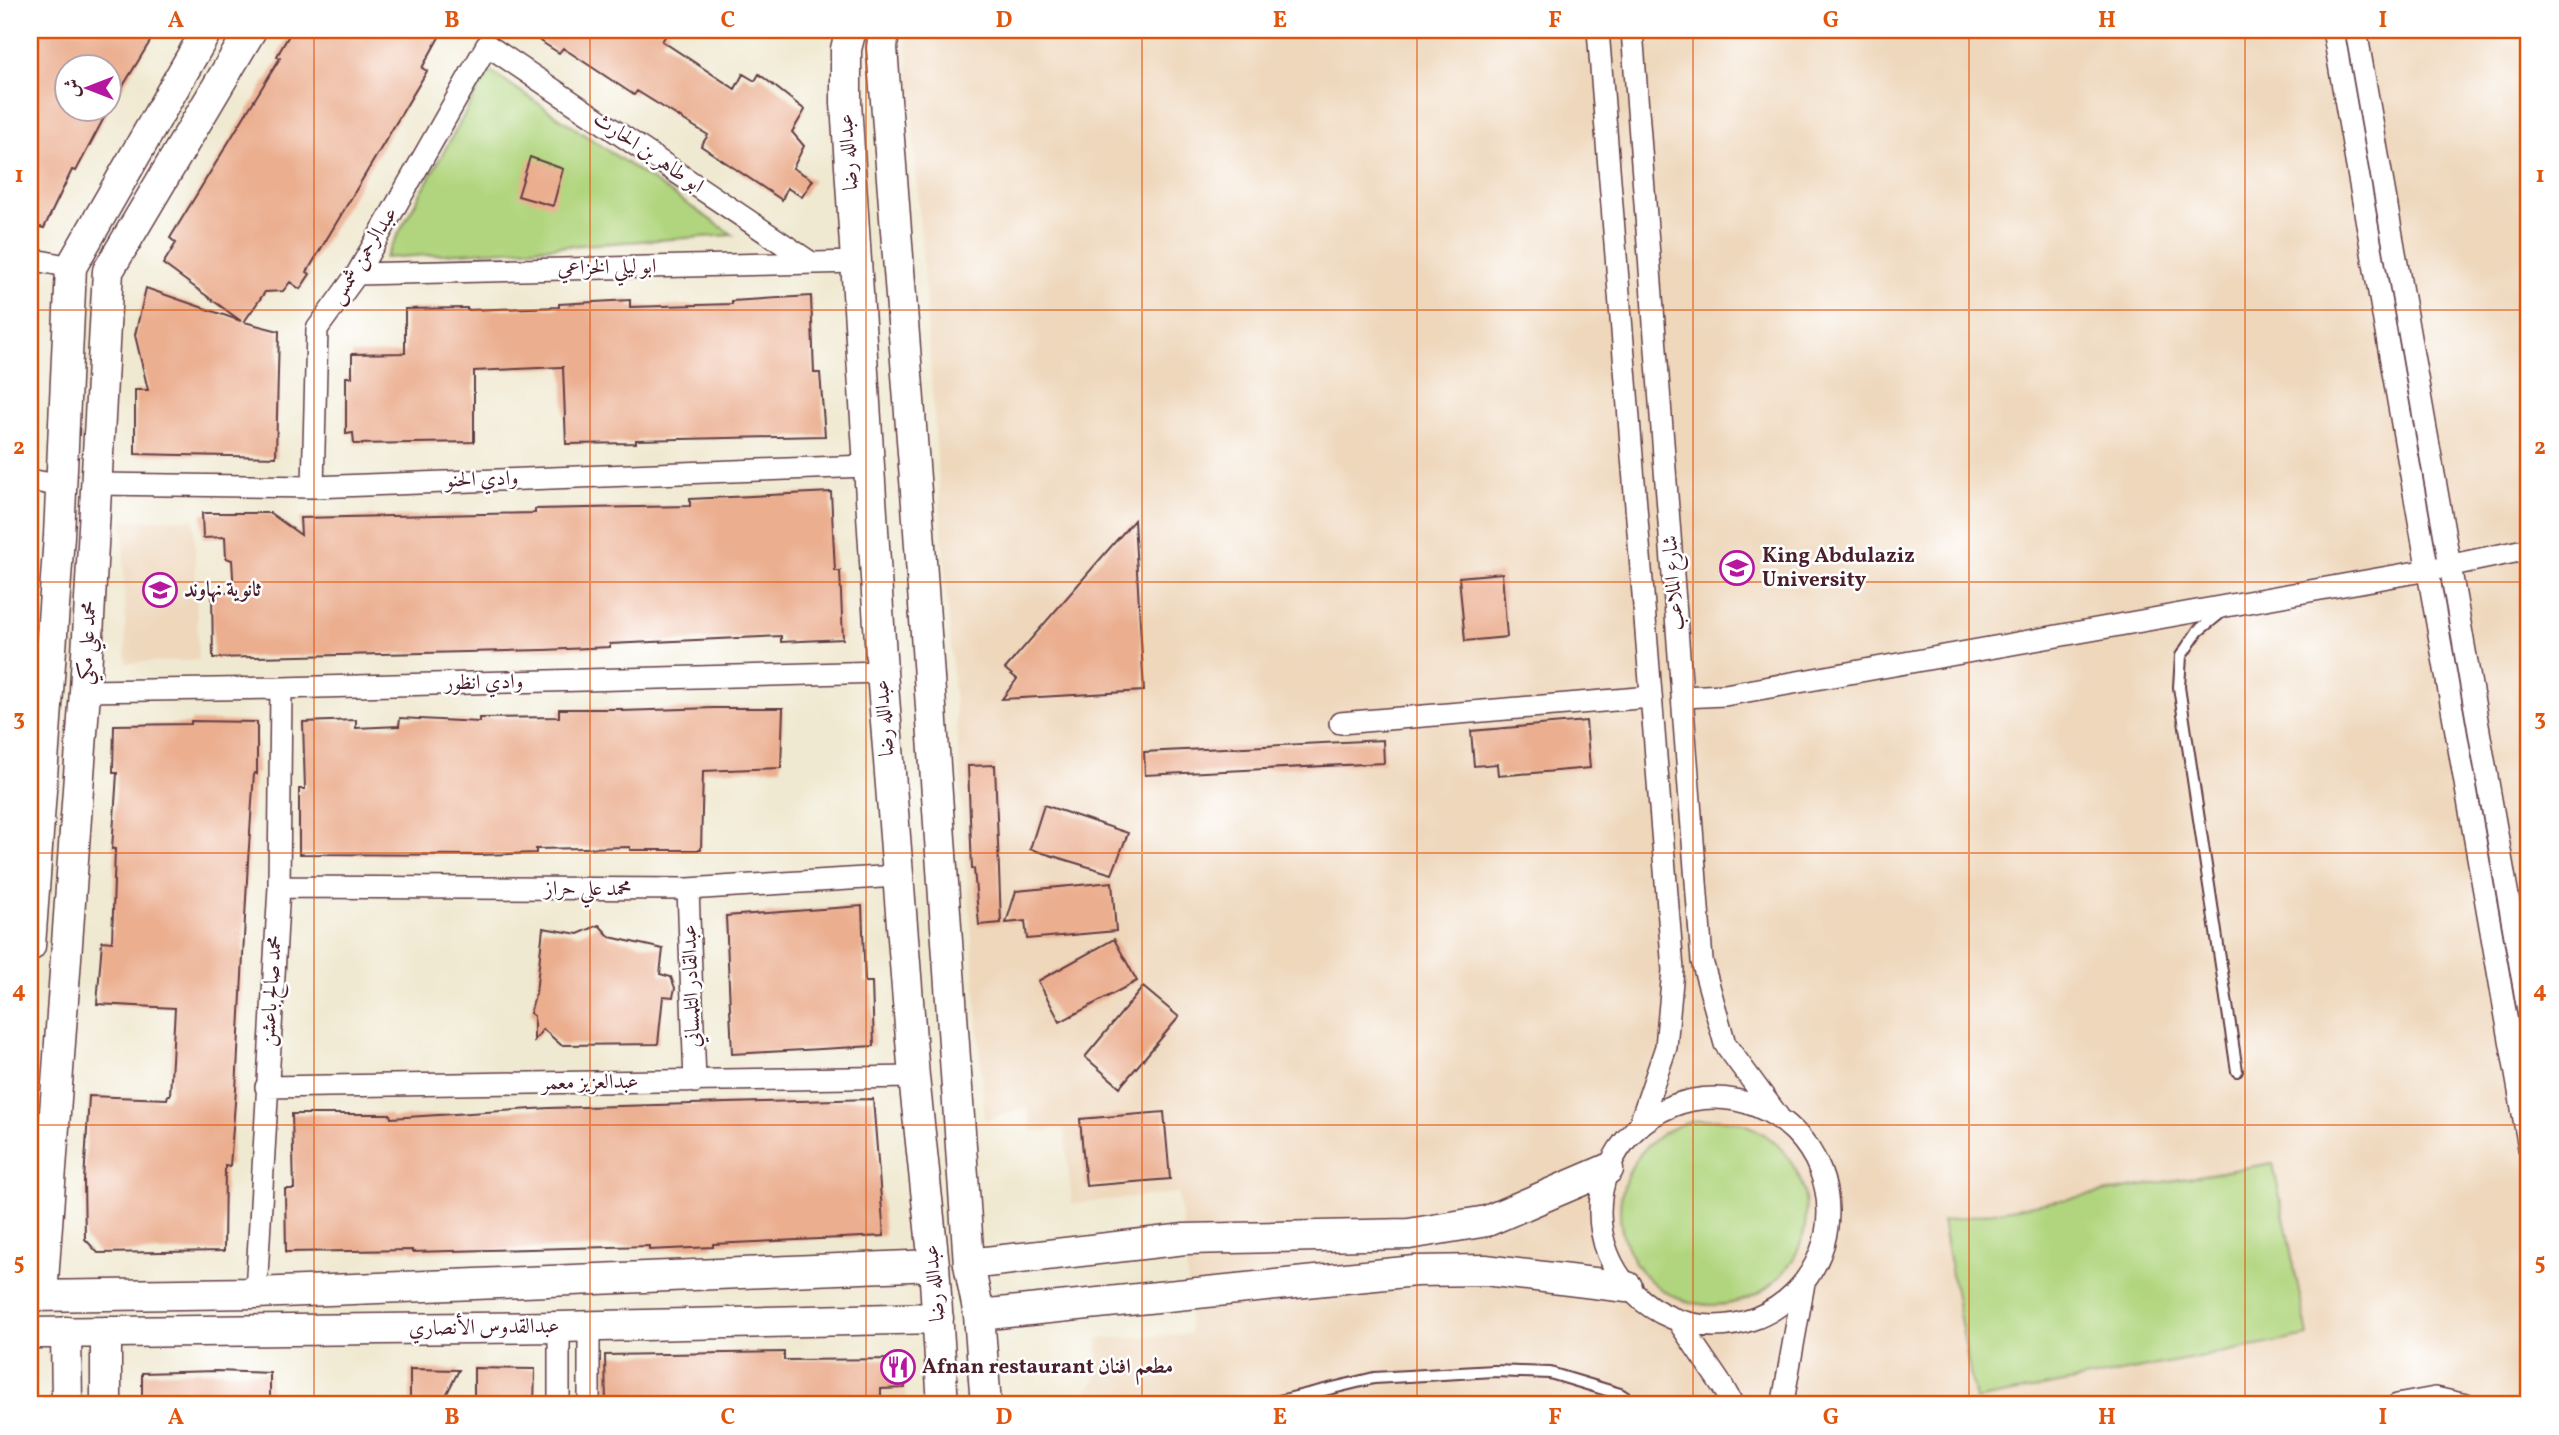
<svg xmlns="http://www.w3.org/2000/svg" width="2559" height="1435" viewBox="0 0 2559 1435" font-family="Vollkorn,Amiri,serif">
<rect width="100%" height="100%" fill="#fff"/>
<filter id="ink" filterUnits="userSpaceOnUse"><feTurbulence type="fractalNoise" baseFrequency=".0143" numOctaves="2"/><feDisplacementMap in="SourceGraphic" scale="14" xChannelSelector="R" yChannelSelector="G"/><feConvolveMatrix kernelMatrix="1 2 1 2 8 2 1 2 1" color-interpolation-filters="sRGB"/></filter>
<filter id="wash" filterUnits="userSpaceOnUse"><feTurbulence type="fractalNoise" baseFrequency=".00686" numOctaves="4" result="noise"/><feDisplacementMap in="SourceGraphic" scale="28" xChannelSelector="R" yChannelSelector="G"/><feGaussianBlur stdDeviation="1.57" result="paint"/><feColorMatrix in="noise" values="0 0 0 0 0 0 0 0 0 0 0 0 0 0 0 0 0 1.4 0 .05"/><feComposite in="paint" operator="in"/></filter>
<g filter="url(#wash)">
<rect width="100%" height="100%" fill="#f0e9d1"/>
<path fill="#eed7bb" d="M906 30H2529V1405H1076L1096 1379 1098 1339 1190 1334 1185 1239 1178 1193 1072 1204 1064 1127 1032 1132 1027 1107 985 1120Z
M194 519 198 660 126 663 123 520Z
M905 1388 906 1405H788L803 1390Z"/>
<path fill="#b1d57e" stroke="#7e7a54" stroke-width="2" d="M489 70 733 235 385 258Z
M1620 1212a93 93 0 1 1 186 0a93 93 0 1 1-186 0Z
M2273 1163 2308 1336 1975 1400 1942 1221Z"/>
<g id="blocks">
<path fill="#ebae8f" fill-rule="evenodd" d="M30 30H157L106 114 76 171 72 170 44 228 30 225ZM66 66H108V108H66Z
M292 30H443L422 68 427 71 307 272 310 274 300 289 290 282 283 291 265 292 244 322 279 331 276 457 135 454V390H148L135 335 146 288 241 321 163 264 176 243 170 238 280 58 277 56Z
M523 30H670L662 41 735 89 743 74 755 81 759 74 805 110 792 132 804 146 793 168 813 180 802 197 787 188 782 200 701 146 708 135 637 91 634 95 563 48 559 53Z
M530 157 563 169 553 206 518 196Z
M811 296 814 373H820L825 436 636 440V443L566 444 563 367H561L474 371V442L354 444 353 433 346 434V377H352V354L405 353V309L467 308V310L559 307V304L630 300V307L732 304V301Z
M831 492 835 571H840L843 639 781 642V636L610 644V647L544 650 213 658 212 593H234L232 560 226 558 225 537 203 538 202 513H270L301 535 300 518 535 513V509L690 506V499Z
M1134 520 1144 691 1002 699 1017 679 1005 669Z
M1502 573 1507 637 1465 641 1459 577Z
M714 708H783L781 768 703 771 701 850H630V847L536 849V853L480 855 299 854V789H305L303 722 356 720V728L399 726 400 718 479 722V718L559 717V709H622V711Z
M191 721 257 722V774L254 773 248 861 236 1090 230 1166 225 1165 224 1251 98 1253 85 1239 84 1181 89 1096 167 1099 168 1095H170L175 1008 97 1004 102 941 112 942 115 849H112L117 773H113L114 725 191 724Z
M1586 721 1590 768 1498 776 1497 764 1474 766 1471 731Z
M1383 740 1384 763 1145 775 1144 752Z
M995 765 1001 923 979 925 974 869H972L968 766Z
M1044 805 1128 833 1112 874 1030 849Z
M1112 882 1116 931 1027 939 1025 921 1006 923 1016 891Z
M862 906 865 982H872L874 1046 732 1054 726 916Z
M599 925 610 937 663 949 660 974 671 977 675 988 673 997 663 996 658 1044 561 1045 543 1029 534 1041V1016L530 1013 536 993 543 928 578 934Z
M1114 939 1137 981 1060 1022 1038 981Z
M1143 987 1179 1017 1120 1087 1085 1057Z
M873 1099 884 1236 713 1244V1247L649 1250V1246L412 1252V1250L286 1252 285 1189H294L292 1114H390L391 1118 549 1108Z
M1164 1112 1170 1179 1086 1186 1080 1119Z
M784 1352V1360L904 1359 905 1388 881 1389V1405H606L605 1355Z
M474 1368 535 1369 534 1405H474Z
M410 1369 459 1370 441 1405H410Z
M216 1371 270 1373V1405H142V1373Z"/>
</g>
</g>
<g filter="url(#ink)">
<use href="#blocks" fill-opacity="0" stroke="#633d44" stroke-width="2"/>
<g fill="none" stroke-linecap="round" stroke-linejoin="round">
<g stroke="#633d44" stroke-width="14">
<path id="lane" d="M2224 610 2198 631 2181 656 2179 687 2237 1071
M1263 1405 1374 1378 1494 1371 1550 1373 1620 1394 1637 1405"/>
</g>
<g stroke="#633d44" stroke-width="24">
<path id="street" d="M1598 30 1673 970 1666 1047 1639 1126
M1632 30 1702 961 1725 1044 1778 1116
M2333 30 2529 1148
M2356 30 2529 1016
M30 259 71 267
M357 274 856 262
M30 480 61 486
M97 484 313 487 867 466
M313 487 317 329 357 274 487 45 810 262
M85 691 281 688 882 672
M1682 697 1725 695 2428 570 2529 549
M1340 723 1651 697
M279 887 688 889 897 876
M688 889 695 1082
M266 1087 914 1077
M1600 1212a114 114 0 1 1 228 0a114 114 0 1 1-228 0Z
M256 1293 279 887 281 688
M1678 1321 1723 1387 1733 1405
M589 1326V1405
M559 1327V1405
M1786 1405 1784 1396 1804 1283
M2397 1405 2435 1398 2466 1405"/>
</g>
<g stroke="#633d44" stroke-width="33">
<path id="secondary" d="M851 30 846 49V103L882 672 914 1077 934 1265 943 1405
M884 30 882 48 919 531 969 1264 979 1315 986 1405
M30 946 59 536 71 267 207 30
M969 1264 1185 1239 1409 1234 1487 1221 1608 1169
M42 1295 85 691 108 271 251 30
M30 1296 256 1293 934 1265
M979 1315 1415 1271 1485 1270 1627 1287
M66 1332 67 1405
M106 1332V1405
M30 1333 559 1327 938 1318"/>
</g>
<use href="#lane" stroke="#fff" stroke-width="10"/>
<use href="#street" stroke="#fff" stroke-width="21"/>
<use href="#secondary" stroke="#fff" stroke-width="30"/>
</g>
</g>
<path fill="none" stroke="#e0560e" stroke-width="2" stroke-opacity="0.55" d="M314 30V1405M590 30V1405M866 30V1405M1142 30V1405M1417 30V1405M1693 30V1405M1969 30V1405M2245 30V1405M30 310H2529M30 582H2529M30 853H2529M30 1125H2529"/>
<defs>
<g id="university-ring" transform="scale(1.75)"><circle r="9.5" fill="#fff" stroke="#b5179e" stroke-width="1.5"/><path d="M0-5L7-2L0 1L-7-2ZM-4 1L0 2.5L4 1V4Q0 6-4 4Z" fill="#b5179e"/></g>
<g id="school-ring" transform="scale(1.75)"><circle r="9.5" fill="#fff" stroke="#b5179e" stroke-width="1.5"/><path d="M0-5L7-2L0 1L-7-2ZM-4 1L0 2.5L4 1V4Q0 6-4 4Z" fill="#b5179e"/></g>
<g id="restaurant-ring" transform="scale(1.75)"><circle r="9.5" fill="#fff" stroke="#b5179e" stroke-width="1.5"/><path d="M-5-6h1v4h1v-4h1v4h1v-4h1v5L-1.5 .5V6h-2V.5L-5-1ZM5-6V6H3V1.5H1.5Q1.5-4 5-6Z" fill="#b5179e"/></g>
</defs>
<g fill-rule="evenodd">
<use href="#university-ring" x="1737" y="568"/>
<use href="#school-ring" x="160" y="590"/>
<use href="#restaurant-ring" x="898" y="1367"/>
</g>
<g text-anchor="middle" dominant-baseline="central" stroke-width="5" stroke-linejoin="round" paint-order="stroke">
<g font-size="21" fill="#4a1f2b" stroke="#fff">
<text transform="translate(849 152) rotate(-94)">عبدالله رضا</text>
<text transform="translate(648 153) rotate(34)">ابو طاهر بن الحارث</text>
<text transform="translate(364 256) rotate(-58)">عبدالرحمن شمس</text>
<text transform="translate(607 268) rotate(-1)">ابو ليلي الخزاعي</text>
<text transform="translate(482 480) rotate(-2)">وادي الحنو</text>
<text transform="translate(1674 583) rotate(-94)">شارع الملاعب</text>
<text transform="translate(88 643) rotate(-87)">محمد علي مكي</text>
<text transform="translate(484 683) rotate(-1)">وادي انظور</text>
<text transform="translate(885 718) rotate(-94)">عبدالله رضا</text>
<text x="588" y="889">محمد علي حراز</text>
<text transform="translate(692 986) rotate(-92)">عبدالقادر التلمساني</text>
<text transform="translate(272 991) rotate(-86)">محمد صالح باعشن</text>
<text transform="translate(590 1083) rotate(-1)">عبدالعزيز معمر</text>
<text transform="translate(935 1283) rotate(-95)">عبدالله رضا</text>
<text transform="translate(484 1328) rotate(-1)">عبدالقدوس الأنصاري</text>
</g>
<g font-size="21" font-weight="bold" fill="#4a1f2b" stroke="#fff" text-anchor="start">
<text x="1762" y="556">King Abdulaziz<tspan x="1762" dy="24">University</tspan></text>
<text x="184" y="590">ثانوية نهاوند</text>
<text x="922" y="1367">Afnan restaurant مطعم افنان</text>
</g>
</g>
<rect width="2559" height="1435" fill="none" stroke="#fff" stroke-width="77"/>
<g transform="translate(88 88) rotate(270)"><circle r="33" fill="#ffffff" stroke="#b7a5aa" stroke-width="2"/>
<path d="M0-5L12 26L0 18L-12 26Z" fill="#b5179e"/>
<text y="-10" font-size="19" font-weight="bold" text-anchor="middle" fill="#4a1f2b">ش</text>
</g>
<rect x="38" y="38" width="2482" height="1358" fill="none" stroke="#e0560e" stroke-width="2.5"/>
<g font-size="23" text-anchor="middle" font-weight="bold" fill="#e0560e">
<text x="176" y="27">A</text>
<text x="452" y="27">B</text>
<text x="728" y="27">C</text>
<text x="1004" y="27">D</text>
<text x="1280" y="27">E</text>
<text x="1555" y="27">F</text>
<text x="1831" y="27">G</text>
<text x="2107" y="27">H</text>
<text x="2383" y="27">I</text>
<text x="19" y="182">1</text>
<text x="2540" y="182">1</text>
<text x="19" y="454">2</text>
<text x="2540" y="454">2</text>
<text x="19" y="725">3</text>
<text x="2540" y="725">3</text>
<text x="19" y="997">4</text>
<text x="2540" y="997">4</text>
<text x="19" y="1269">5</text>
<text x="2540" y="1269">5</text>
<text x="176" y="1424">A</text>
<text x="452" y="1424">B</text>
<text x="728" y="1424">C</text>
<text x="1004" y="1424">D</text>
<text x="1280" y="1424">E</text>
<text x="1555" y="1424">F</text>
<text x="1831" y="1424">G</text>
<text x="2107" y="1424">H</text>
<text x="2383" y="1424">I</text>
</g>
</svg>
